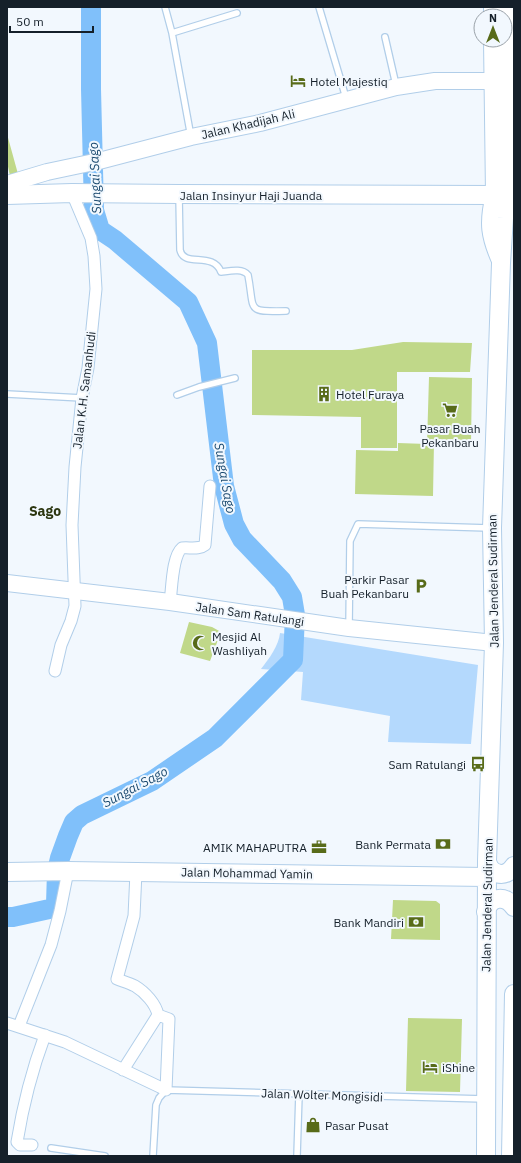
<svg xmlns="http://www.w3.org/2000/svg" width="521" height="1163" viewBox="0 0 521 1163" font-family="'IBM Plex Sans',sans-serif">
<rect width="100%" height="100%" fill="#f2f8fe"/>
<path fill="#b4d9fd" d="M280 633 478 665 471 744 388 742 390 716 301 700 303 672 261 669C269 659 279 645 280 633Z"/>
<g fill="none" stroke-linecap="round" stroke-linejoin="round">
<path stroke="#80c0fa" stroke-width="20" d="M7 917H13L54 908 56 904 57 871 60 858 68 836 74 822 82 815 152 781 215 738 293 660 295 615 292 597 282 581 242 539 234 524 224 486 207 343 188 302 115 240 100 230 94 210 91 89V7"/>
</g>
<path fill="#c0d889" d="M7 134 18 174 10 176 7 162Z
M403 342 472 343 470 372H397V448H361V417L252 415V350H352Z
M429 377 472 378 471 443 434 442 433 496 355 494 356 450 398 451V443L427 444Z
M189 622 212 627 221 632 210 661 180 653Z
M393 900 436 901 440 904V940L391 939Z
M408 1018 462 1019 460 1092 406 1091Z"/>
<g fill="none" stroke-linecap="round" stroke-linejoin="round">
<g stroke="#b1cee9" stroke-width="8">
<path id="lane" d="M165 7 172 33 191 137
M319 7 346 98
M172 33 237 13
M385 37 396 85
M179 196 180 250C184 268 213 251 221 272 230 271 242 268 248 275 255 311 245 312 286 311
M7 394 82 398
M177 395 199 387 235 378
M349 627 350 541 358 524 489 528
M51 1148 105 1156
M153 1156 156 1105 159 1098 166 1090 484 1099
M297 1156 299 1094"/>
</g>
<g stroke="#b1cee9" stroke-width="13">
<path id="street" d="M170 602C172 589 172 556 182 548 189 547 199 550 205 545L210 486
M55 671 61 645 71 621 75 606 72 525 75 467 82 398 88 368 96 289 94 256 91 238 72 193
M7 1023 65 1042 166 1090 169 1019 158 1015C156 1004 145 992 135 986 129 983 122 981 117 979L134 916 136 872
M19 1026 51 945 60 911 68 871
M123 1070 158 1015
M32 1145H20L17 1142C23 1105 32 1070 45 1035"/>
</g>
<g stroke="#b1cee9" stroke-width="18">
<path id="secondary" d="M492 7V16
M492 40 494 195C487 223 489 237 501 263
M7 184 47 172 99 161 191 137 260 123 396 87 435 81H492
M7 583 170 602 349 628 494 643"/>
</g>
<g stroke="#b1cee9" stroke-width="20">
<path id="primary" d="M7 195 72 193 179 194 494 195
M487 861C490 875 506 879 514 866
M7 872 68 871 486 877
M486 912C489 897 505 894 514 907
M486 1156 487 861 494 643 492 528 501 263 504 218 507 7
M511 1156 514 994"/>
</g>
<use href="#lane" stroke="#fff" stroke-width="5.5"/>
<use href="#street" stroke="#fff" stroke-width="11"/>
<use href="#secondary" stroke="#fff" stroke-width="16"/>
<use href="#primary" stroke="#fff" stroke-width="18"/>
</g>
<defs>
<g id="hotel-bare" transform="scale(1.2)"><path d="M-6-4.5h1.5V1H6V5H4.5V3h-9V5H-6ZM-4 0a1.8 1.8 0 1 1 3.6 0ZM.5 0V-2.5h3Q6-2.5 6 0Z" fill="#586b19" stroke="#f2f8fe" stroke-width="2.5" paint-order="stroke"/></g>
<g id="building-bare" transform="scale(1.2)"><path d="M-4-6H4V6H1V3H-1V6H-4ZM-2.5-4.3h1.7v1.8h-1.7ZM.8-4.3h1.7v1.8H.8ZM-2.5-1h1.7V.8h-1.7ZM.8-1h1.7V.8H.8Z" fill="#586b19" stroke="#f2f8fe" stroke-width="2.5" paint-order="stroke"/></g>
<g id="supermarket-bare" transform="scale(1.2)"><path d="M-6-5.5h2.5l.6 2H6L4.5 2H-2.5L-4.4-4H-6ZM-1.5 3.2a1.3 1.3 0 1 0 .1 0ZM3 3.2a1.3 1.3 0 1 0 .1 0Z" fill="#586b19" stroke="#f2f8fe" stroke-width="2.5" paint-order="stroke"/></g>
<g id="parking-bare" transform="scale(1.2)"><path d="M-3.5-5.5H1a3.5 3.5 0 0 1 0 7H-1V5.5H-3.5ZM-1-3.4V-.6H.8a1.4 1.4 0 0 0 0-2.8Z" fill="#586b19" stroke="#f2f8fe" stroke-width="2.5" paint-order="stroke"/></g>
<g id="mosque-bare" transform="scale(1.2)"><path d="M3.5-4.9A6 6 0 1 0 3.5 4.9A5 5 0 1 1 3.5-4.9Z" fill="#586b19" stroke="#f2f8fe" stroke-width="2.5" paint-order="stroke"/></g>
<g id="bus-bare" transform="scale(1.2)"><path d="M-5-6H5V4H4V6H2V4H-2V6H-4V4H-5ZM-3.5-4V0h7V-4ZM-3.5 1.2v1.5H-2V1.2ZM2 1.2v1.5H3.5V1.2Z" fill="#586b19" stroke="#f2f8fe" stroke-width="2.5" paint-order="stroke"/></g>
<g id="bank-bare" transform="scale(1.2)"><path d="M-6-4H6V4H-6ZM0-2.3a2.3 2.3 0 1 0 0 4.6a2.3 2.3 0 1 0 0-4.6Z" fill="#586b19" stroke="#f2f8fe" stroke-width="2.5" paint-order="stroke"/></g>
<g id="office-bare" transform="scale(1.2)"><path d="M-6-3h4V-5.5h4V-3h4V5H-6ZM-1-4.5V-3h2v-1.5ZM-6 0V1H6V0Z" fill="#586b19" stroke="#f2f8fe" stroke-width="2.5" paint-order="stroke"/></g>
<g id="shop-bare" transform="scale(1.2)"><path d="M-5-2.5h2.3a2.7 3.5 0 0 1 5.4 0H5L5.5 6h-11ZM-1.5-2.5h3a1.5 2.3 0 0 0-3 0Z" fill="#586b19" stroke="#f2f8fe" stroke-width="2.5" paint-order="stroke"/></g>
</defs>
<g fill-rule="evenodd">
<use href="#hotel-bare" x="298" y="81"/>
<use href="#building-bare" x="324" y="394"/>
<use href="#supermarket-bare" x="450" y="410"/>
<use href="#parking-bare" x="421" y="586"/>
<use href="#mosque-bare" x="200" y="643"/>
<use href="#bus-bare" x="478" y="764"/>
<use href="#bank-bare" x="443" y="844"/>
<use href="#office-bare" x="319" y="847"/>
<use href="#bank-bare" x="416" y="922"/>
<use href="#hotel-bare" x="430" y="1067"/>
<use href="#shop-bare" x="313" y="1125"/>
</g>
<g text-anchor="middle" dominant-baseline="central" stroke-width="4" stroke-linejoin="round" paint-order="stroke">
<g font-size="12" fill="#15202a" stroke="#f2f8fe" text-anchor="start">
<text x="310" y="81">Hotel Majestiq</text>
<text x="336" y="394">Hotel Furaya</text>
<text x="450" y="428" text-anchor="middle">Pasar Buah<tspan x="450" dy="14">Pekanbaru</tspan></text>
<text x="409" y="579" text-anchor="end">Parkir Pasar<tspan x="409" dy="14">Buah Pekanbaru</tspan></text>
<text x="212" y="636">Mesjid Al<tspan x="212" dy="14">Washliyah</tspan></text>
<text x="466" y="764" text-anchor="end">Sam Ratulangi</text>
<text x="431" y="844" text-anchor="end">Bank Permata</text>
<text x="307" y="847" text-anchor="end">AMIK MAHAPUTRA</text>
<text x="404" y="922" text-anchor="end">Bank Mandiri</text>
<text x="442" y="1067">iShine</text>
<text x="325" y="1125">Pasar Pusat</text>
</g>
<g font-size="12" fill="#15202a" stroke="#f2f8fe">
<text transform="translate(248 124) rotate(-13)">Jalan Khadijah Ali</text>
<text x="251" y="195">Jalan Insinyur Haji Juanda</text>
<text transform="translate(84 390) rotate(-83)">Jalan K.H. Samanhudi</text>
<text transform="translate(493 581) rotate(-91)">Jalan Jenderal Sudirman</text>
<text transform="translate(250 614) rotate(8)">Jalan Sam Ratulangi</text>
<text transform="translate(247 873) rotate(1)">Jalan Mohammad Yamin</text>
<text transform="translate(487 905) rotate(-89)">Jalan Jenderal Sudirman</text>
<text transform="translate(322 1095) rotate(2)">Jalan Wolter Mongisidi</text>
</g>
<g font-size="13" font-style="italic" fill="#1a496f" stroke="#f2f8fe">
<text transform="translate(95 178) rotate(-93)">Sungai Sago</text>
<text transform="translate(225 478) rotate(80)">Sungai Sago</text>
<text transform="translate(135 787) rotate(-28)">Sungai Sago</text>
</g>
<g font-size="14" font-weight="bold" fill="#2c3610" stroke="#f2f8fe">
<text x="45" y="511">Sago</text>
</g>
</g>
<rect width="521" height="1163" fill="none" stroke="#15202a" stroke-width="16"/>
<g transform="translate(493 28)"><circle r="19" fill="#f2f8fe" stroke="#9aa2a9"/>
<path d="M0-3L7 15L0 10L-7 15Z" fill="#586b19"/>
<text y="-6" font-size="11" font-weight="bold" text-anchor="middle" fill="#15202a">N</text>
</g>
<path d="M10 26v6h83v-6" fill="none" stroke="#15202a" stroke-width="2"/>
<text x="16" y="26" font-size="12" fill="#15202a" stroke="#f2f8fe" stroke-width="3" paint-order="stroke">50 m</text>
</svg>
